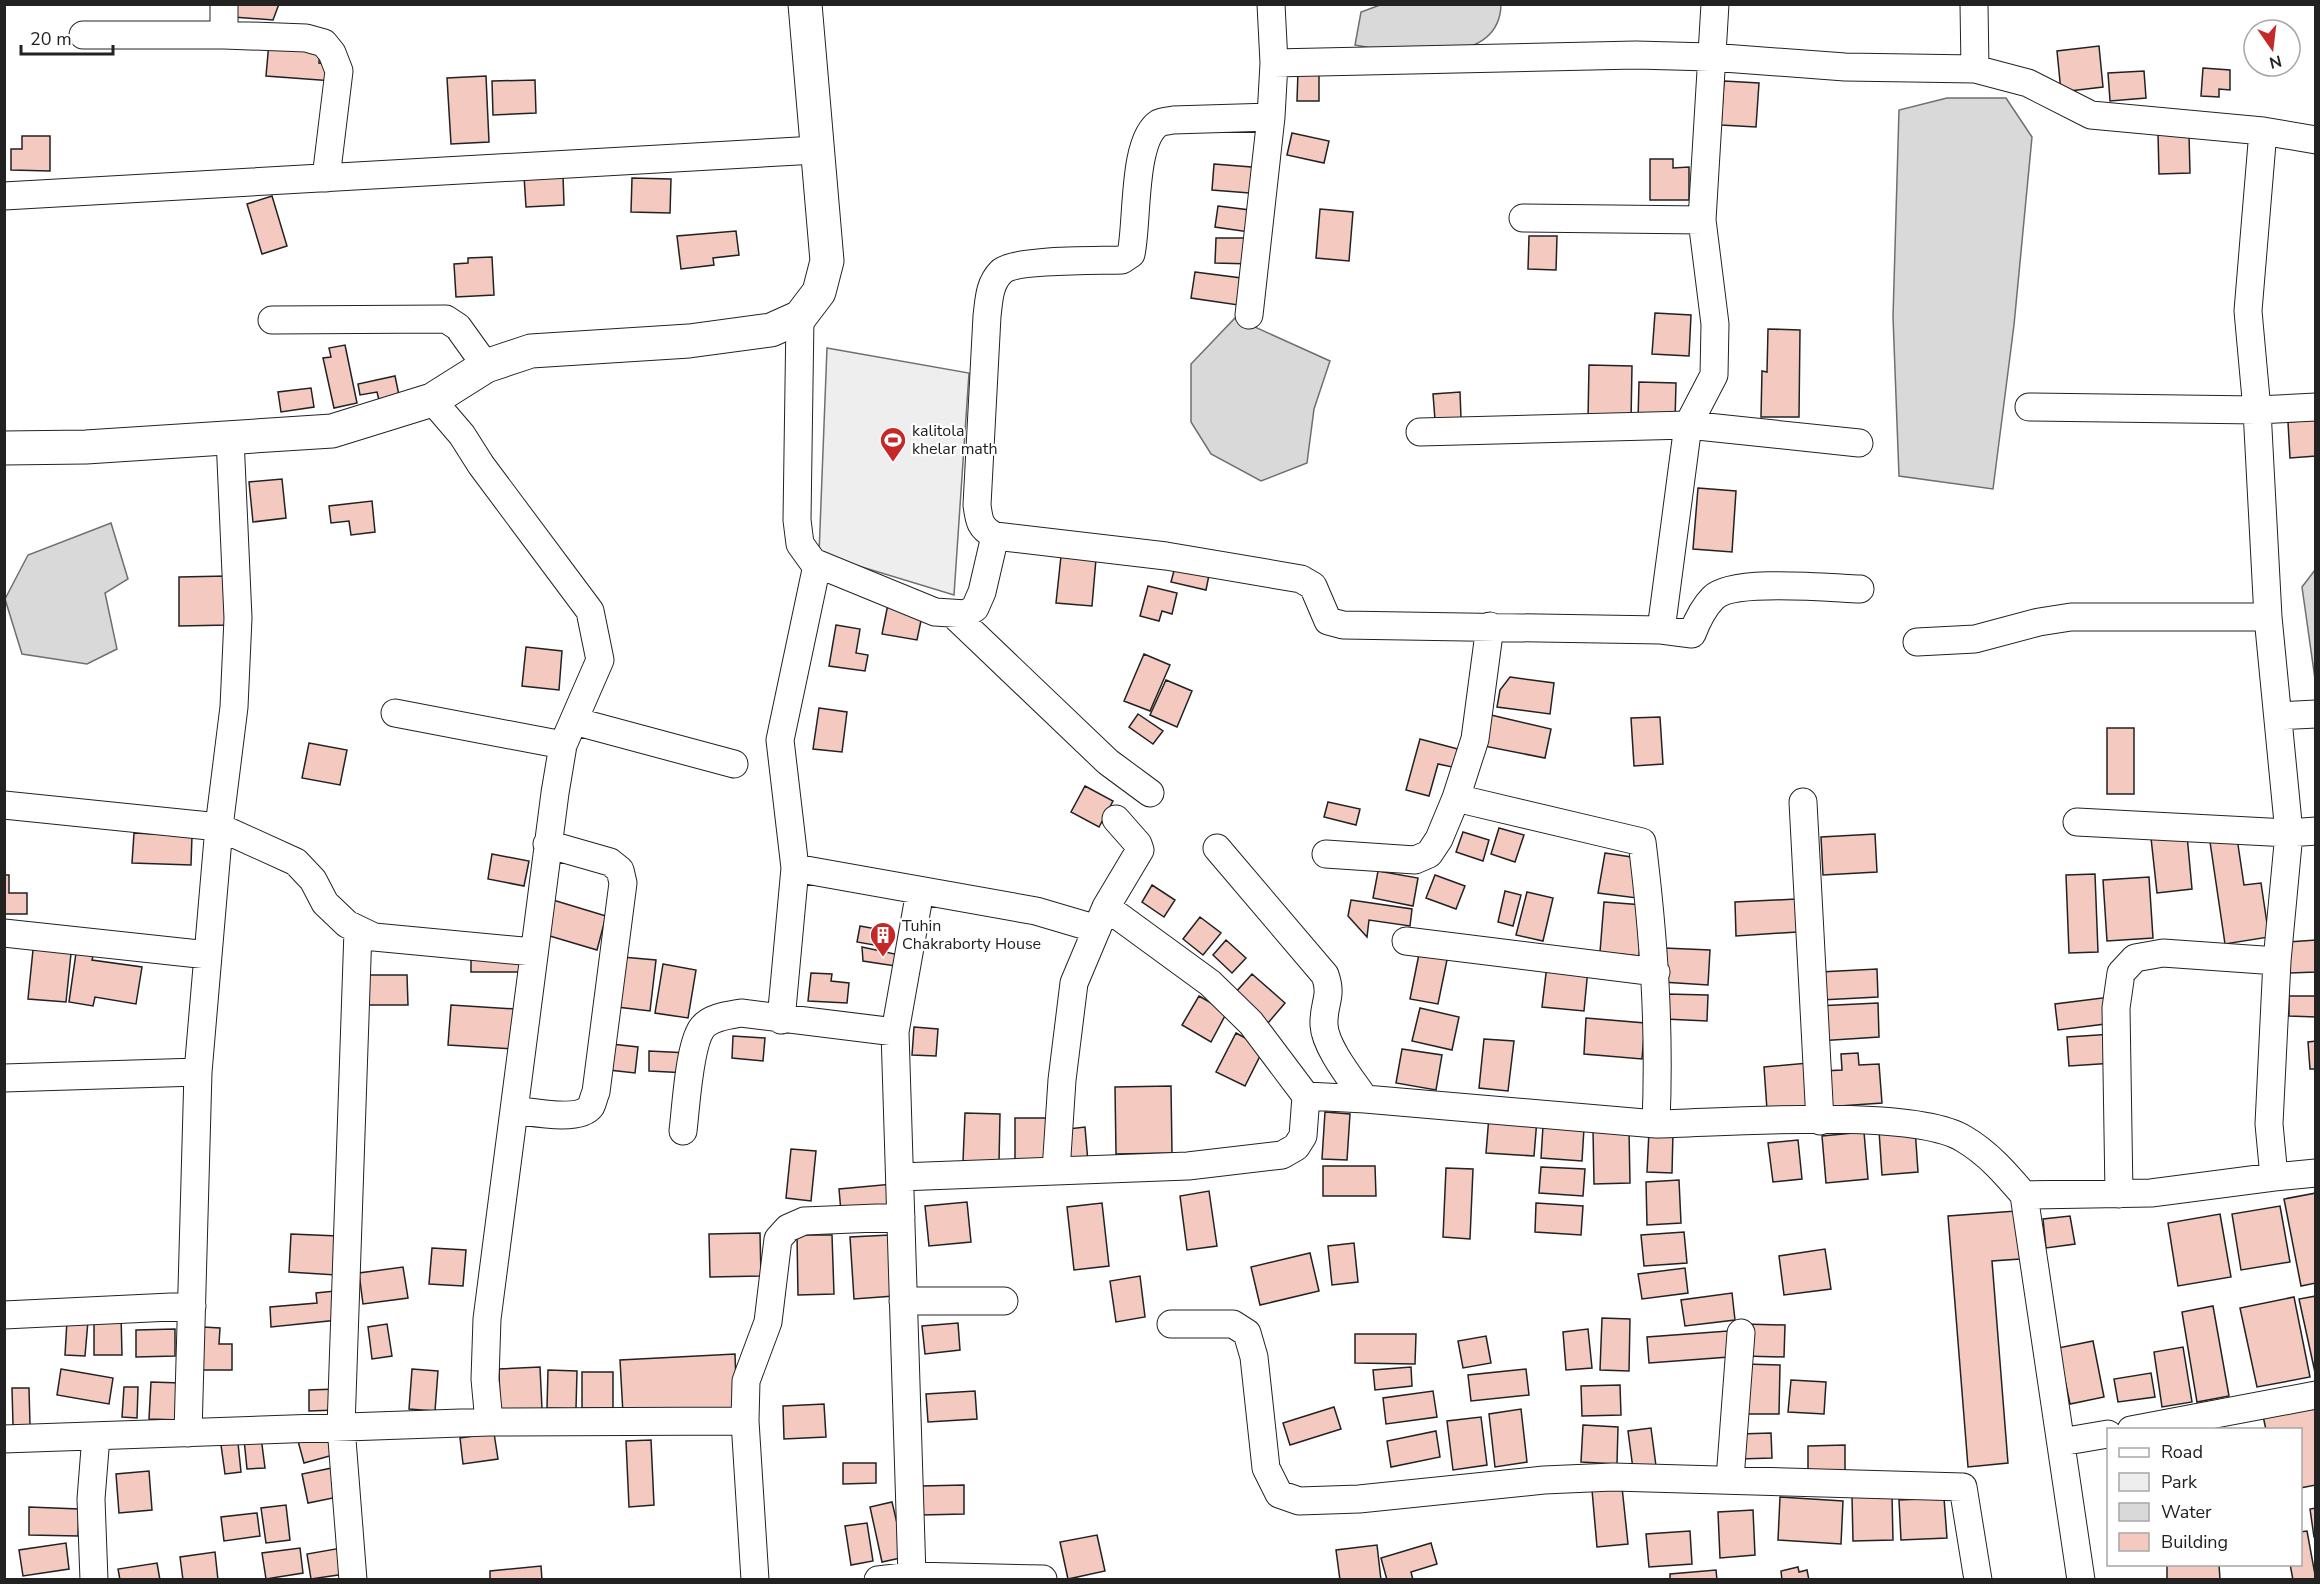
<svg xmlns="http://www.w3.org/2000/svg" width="2320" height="1584" viewBox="0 0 2320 1584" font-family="'Nunito Sans',sans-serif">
<rect width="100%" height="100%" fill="#fff"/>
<path fill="#eee" stroke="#6f6f6f" stroke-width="1.5" d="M827 348 969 373 954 595 819 554Z"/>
<path fill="#d9d9d9" stroke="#6f6f6f" stroke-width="1.5" d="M1380 5H1501C1499 69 1398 54 1355 45L1361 12Z
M1947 98H2006L2032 137 2014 325 1993 489 1899 476 1893 317 1899 110Z
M1235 318 1330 361 1314 409 1307 463 1261 481 1211 454 1191 422V364Z
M111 523 128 579 105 593 117 649 87 664 22 654 5 599 28 555Z
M2315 570V679L2302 587Z"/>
<path fill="#f3c9c0" stroke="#222" stroke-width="1.5" d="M233 4H279L273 20 233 17Z
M269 42 320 46 319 63 335 65 333 81 266 76Z
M2099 46 2103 87 2061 92 2057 51Z
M2203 68 2230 70V90L2219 89V97L2201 96Z
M1298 71 1319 72V101H1297Z
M2144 71 2146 98 2110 101 2108 73Z
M486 76 489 142 451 144 447 78Z
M535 80 536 113 493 115 492 81Z
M1724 81 1759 83 1756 127 1721 125Z
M1292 133 1329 141 1324 163 1287 155Z
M2158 134H2189L2190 173 2159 174Z
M22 136H50V171L11 170V149H22Z
M1650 159H1673V168L1689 167V200H1650Z
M1214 164 1264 168 1262 194 1212 190Z
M563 175 564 205 526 207 524 176Z
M632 178 671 179 670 213 631 212Z
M272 196 287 246 262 254 247 204Z
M1218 206 1258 211 1256 233 1215 227Z
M1320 209 1353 212 1349 261 1316 258Z
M736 231 739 255 713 258 714 265 681 269 677 236Z
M1529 236H1557L1556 270 1528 269Z
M1216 238H1253L1252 264 1215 263Z
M492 257 494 295 456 297 454 264 468 263V258Z
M1195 272 1249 279 1245 306 1191 298Z
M1655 313 1691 315 1689 356 1652 354Z
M1768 329 1800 330 1799 417H1761L1762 371 1767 372Z
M345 345 357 403 334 408 323 358 331 357 329 348Z
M1589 365 1632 366 1631 421 1588 420Z
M395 376 400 400 380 404 377 392 360 395 358 384Z
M1639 382 1676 383 1675 421 1638 420Z
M311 388 314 407 281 412 278 392Z
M1460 392 1461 418 1435 420 1433 394Z
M2316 420V456L2290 458 2288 422Z
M282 479 286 518 253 522 249 482Z
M1698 488 1736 491 1732 552 1693 549Z
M372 501 375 532 351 535 349 521 331 523 329 506Z
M1061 556 1096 559 1092 606 1056 603Z
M1175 567 1209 575 1206 590 1171 582Z
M227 576 229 625 179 626V577Z
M1148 586 1177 593 1172 614 1162 611 1159 621 1140 616Z
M888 604 923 611 917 640 882 634Z
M836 625 860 629 856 653 868 655 865 671 829 666Z
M526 647 562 651 559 690 522 686Z
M1144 654 1170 665 1150 711 1124 701Z
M1510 677 1554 683 1550 714 1497 707 1500 690Z
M1166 680 1192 691 1177 727 1150 715Z
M819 708 847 712 842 752 813 749Z
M1138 714 1163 731 1153 744 1129 727Z
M1491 715 1551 729 1545 758 1484 746Z
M1660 717 1663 764 1634 766 1631 718Z
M2107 728H2134V794H2107Z
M1420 739 1458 749 1452 767 1438 764 1429 796 1406 790Z
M309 743 347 750 340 785 302 778Z
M1085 786 1113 801 1099 827 1071 812Z
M1328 802 1360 809 1356 825 1324 817Z
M1499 828 1524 835 1515 862 1491 854Z
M1463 832 1489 840 1483 861 1456 852Z
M134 833 192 836 191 865 132 863Z
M1875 834 1877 872 1823 875 1821 837Z
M2187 835 2192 889 2157 893 2151 838Z
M2237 838 2244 885 2261 883 2269 937 2225 944 2210 842Z
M1605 853 1638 858 1637 898 1598 893Z
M492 854 529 861 524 886 488 879Z
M1378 871 1418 878 1413 906 1373 898Z
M2095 874 2098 952 2069 953 2066 875Z
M4 875H9V893H27V914H4Z
M1435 875 1465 886 1456 909 1426 898Z
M2149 877 2153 938 2107 941 2103 880Z
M1152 885 1175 900 1164 917 1142 902Z
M1505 891 1521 895 1513 926 1498 922Z
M1527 892 1553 898 1543 941 1516 935Z
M1796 899 1797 932 1736 936 1735 902Z
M553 900 606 916 597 950 543 934Z
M1351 900 1412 909 1410 926 1369 920 1367 937 1348 916Z
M1604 902 1644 905 1639 956 1600 952Z
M1200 917 1221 933 1203 955 1183 939Z
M860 926 888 931 885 947 857 942Z
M34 940 72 944 66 1002 28 999Z
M1226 940 1246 958 1232 973 1213 955Z
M2316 940V972L2290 973 2288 942Z
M862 947 904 956 902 967 863 961Z
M1664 948 1710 950 1708 985 1662 982Z
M1420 949 1448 955 1438 1004 1410 999Z
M76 953 93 956 92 960 142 967 136 1004 95 997 93 1006 69 1002Z
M471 956H520V972H471Z
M622 957 656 960 650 1011 617 1007Z
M663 964 696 970 688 1018 655 1013Z
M1547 965 1588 969 1584 1011 1542 1007Z
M1877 969 1878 997 1821 1000 1820 972Z
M811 973 832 974 831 981 849 983 847 1003 808 1001Z
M1252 974 1285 1003 1268 1023 1235 993Z
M366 975H407L408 1005H366Z
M1666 994 1708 995 1707 1021 1665 1019Z
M1199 996 1227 1012 1211 1042 1182 1025Z
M2289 996H2316V1017L2289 1016Z
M2110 997 2113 1023 2058 1030 2055 1004Z
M1878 1003 1879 1037 1818 1041 1816 1006Z
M451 1005 516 1009 513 1049 448 1045Z
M1420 1008 1459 1017 1452 1050 1412 1041Z
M1586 1018 1645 1023 1642 1059 1584 1054Z
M914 1027 938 1029 936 1056 912 1055Z
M1236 1033 1264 1048 1245 1086 1216 1072Z
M2113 1034 2114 1063 2069 1066 2067 1037Z
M733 1036 765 1038 763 1061 732 1058Z
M1484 1039 1514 1041 1508 1091 1479 1088Z
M2316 1041V1069H2310L2308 1042Z
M611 1044 638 1047 635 1073 609 1070Z
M1402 1049 1442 1055 1436 1090 1396 1083Z
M649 1051 689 1053 688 1073 649 1071Z
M1858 1053 1859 1065 1879 1064 1882 1103 1825 1107 1823 1071 1842 1070 1841 1054Z
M1808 1063 1811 1107 1767 1110 1764 1067Z
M1171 1086 1172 1153 1116 1154 1115 1087Z
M1325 1112 1350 1114 1347 1160 1322 1159Z
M965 1113 1000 1114 999 1162 963 1161Z
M1489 1116 1537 1119 1534 1156 1486 1153Z
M1015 1118H1049V1162H1015Z
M1543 1126 1584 1128 1582 1161 1541 1158Z
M1085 1127 1088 1162 1063 1164 1060 1130Z
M1915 1128 1918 1172 1882 1175 1879 1131Z
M1629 1129 1630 1183 1594 1184 1593 1130Z
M1649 1131 1673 1132 1672 1173 1647 1172Z
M1864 1132 1868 1179 1826 1183 1822 1136Z
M1798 1140 1802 1179 1773 1182 1768 1143Z
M791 1149 816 1151 811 1201 786 1198Z
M1323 1166H1375L1376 1196H1323Z
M1541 1167 1585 1169 1583 1196 1539 1193Z
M1446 1168 1473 1169 1470 1239 1443 1237Z
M1679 1180 1681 1223 1647 1225 1646 1182Z
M893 1184 895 1208 841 1212 839 1189Z
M1209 1191 1217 1246 1187 1250 1180 1196Z
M2316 1193V1283L2301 1286 2284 1199Z
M967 1202 971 1242 929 1246 925 1206Z
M1102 1203 1109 1266 1074 1270 1067 1207Z
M1536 1203 1583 1206 1581 1235 1535 1232Z
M2280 1206 2290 1262 2241 1270 2232 1214Z
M2016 1211 2020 1259 1992 1261 2008 1463 1968 1467 1948 1216Z
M2220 1214 2231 1277 2178 1286 2168 1223Z
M2070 1216 2075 1244 2046 1248 2043 1219Z
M1684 1232 1687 1263 1644 1266 1641 1235Z
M760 1233 761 1276 710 1277 709 1234Z
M291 1234 338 1236 336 1275 289 1272Z
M797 1235H832L834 1294 798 1295Z
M890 1235 894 1296 854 1299 850 1237Z
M1354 1243 1358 1282 1332 1285 1328 1246Z
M432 1248 466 1250 463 1286 429 1284Z
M1825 1249 1831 1289 1784 1295 1779 1256Z
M1310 1253 1319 1291 1260 1305 1251 1267Z
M403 1267 408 1298 363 1304 359 1273Z
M1685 1268 1688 1293 1642 1299 1638 1274Z
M1140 1276 1145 1317 1116 1322 1110 1281Z
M335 1291 338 1320 271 1327 270 1307 317 1303 316 1293Z
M1732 1293 1735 1320 1685 1326 1681 1300Z
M2316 1296V1377L2299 1299Z
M2294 1297 2310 1377 2257 1387 2240 1308Z
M2213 1306 2229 1396 2197 1402 2182 1312Z
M121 1314 122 1355H94V1315Z
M1602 1318 1630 1319 1629 1371 1600 1370Z
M67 1320 88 1321 85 1356 65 1355Z
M958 1323 960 1350 925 1354 922 1326Z
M387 1324 392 1356 372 1359 368 1327Z
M1744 1324 1785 1325 1784 1357 1744 1356Z
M203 1327 220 1328 219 1344H232V1370H202Z
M175 1329V1356L136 1357V1330Z
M1588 1329 1592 1368 1566 1370 1563 1332Z
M1728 1331 1729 1357 1649 1363 1647 1337Z
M1355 1334H1416L1415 1364 1355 1363Z
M1486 1336 1491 1363 1463 1368 1458 1341Z
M2093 1341 2104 1397 2070 1404 2058 1348Z
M2183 1347 2192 1402 2162 1407 2154 1352Z
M735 1354 737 1408 623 1414 620 1360Z
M1745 1364 1780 1365 1779 1414H1745Z
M540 1367 542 1409 500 1410 499 1369Z
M1411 1367 1412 1386 1375 1390 1373 1370Z
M61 1369 113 1378 109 1404 57 1395Z
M412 1369 438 1371 435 1411 409 1409Z
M1526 1369 1529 1395 1471 1401 1468 1375Z
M548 1370 577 1371 576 1409 547 1408Z
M582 1372H613V1408H582Z
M2151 1373 2155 1397 2118 1402 2114 1379Z
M1791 1380 1826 1382 1824 1414 1788 1412Z
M151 1382 181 1383 180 1420 149 1419Z
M1620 1385 1621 1415 1582 1416 1581 1386Z
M124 1387H138L137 1418 122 1417Z
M12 1388H29L30 1425H13Z
M336 1389 337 1410 309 1411V1390Z
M975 1391 977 1419 928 1422 926 1394Z
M1433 1391 1437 1417 1386 1424 1383 1398Z
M2316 1401V1485L2300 1488V1430H2266L2262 1411Z
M824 1404 826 1437 784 1439 783 1406Z
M1334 1407 1341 1429 1290 1445 1283 1423Z
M1521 1409 1527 1462 1495 1467 1489 1414Z
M1481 1417 1487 1465 1453 1470 1447 1421Z
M1583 1425 1618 1427 1617 1464 1581 1462Z
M1651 1428 1656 1466 1633 1469 1628 1431Z
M1436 1431 1440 1457 1391 1467 1387 1441Z
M331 1432 337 1454 304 1463 298 1441Z
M494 1433 498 1459 463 1464 460 1438Z
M1771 1433 1772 1458 1739 1459V1434Z
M261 1437 265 1468 247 1469 244 1439Z
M651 1440 654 1505 629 1507 626 1441Z
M238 1443 241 1472 225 1474 221 1445Z
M1845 1445V1471L1808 1472V1446Z
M843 1463H876V1483L843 1484Z
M332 1468 338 1497 308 1503 302 1474Z
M149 1471 152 1510 119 1513 116 1474Z
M964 1485V1514L921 1515V1486Z
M1622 1487 1628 1544 1597 1547 1592 1490Z
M1892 1495 1893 1540 1853 1541 1852 1496Z
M1780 1497 1843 1501 1841 1544 1778 1540Z
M1944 1498 1947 1538 1901 1540 1899 1500Z
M892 1502 905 1557 882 1562 870 1507Z
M286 1505 290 1540 266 1543 261 1508Z
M29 1507 79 1509 78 1536 29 1535Z
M2316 1508V1537H2314L2310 1509Z
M1753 1510 1755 1555 1720 1558 1718 1512Z
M257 1513 260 1536 224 1541 221 1517Z
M867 1523 873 1561 851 1565 845 1526Z
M1690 1531 1692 1564 1649 1567 1646 1534Z
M2307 1531 2316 1580H2293L2290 1564H2300V1532Z
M1097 1535 1105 1571 1068 1579 1060 1542Z
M66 1543 69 1569 23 1576 19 1550Z
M1431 1543 1437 1564 1411 1572 1413 1580H1387L1381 1558Z
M1377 1545 1381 1580H1340L1336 1550Z
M300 1548 303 1573 266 1579 262 1553Z
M341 1548 345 1574 311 1579 307 1554Z
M215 1552 218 1580H183L180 1557Z
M157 1563 160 1580H120L118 1569Z
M2167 1564H2219L2220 1580H2167Z
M541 1566 542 1580H490V1571Z
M1798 1567 1799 1572 1807 1570 1809 1580H1782L1781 1571Z
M1716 1570 1717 1580H1670V1574Z"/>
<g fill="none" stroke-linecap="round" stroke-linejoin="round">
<g stroke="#222" stroke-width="29">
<path id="street" d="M1271 4 1274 63 1636 55 1710 57 1845 67 1975 69 2028 83 2091 115 2263 131 2248 311 2257 410 2268 617 2289 833 2277 961 2269 1124 2274 1177 2316 1173
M1974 4 1975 69
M83 35H224L306 38 324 43 332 53 339 71 326 178
M224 35V4
M1271 117 1173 120C1169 121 1163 121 1159 123 1132 140 1138 223 1131 254L1122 260C1099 261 1014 259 1001 272 989 284 989 300 987 316L977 505C979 521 980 528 995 536L1166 556 1301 579 1313 586 1328 621 1343 625 1661 630 1692 634C1697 621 1703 608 1713 598 1732 578 1830 588 1860 589
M2263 131 2316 140
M4 196 816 150
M1523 218 1702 220
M1249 315 1271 117 1274 63
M800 317 797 520 800 544 813 562 935 612 966 614 975 608 982 592 995 536
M272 320 446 319 458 327 486 366
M2029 407 2257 410 2316 407
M1420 432 1688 425 1714 375 1715 324 1702 220 1715 4
M954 615 1108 762 1150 793
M1661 630 1688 425 1859 443
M1917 642 1975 639 2039 622 2071 617H2268
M395 713 563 745
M2278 716 2316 714
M574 721 734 764
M1803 802 1820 1121
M4 805 219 827 296 862 313 880 325 903 347 924 374 937 533 952
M2077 822 2289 833 2316 831
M1217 848 1325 975C1333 997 1323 1003 1324 1025 1325 1047 1352 1080 1365 1099L1656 1124C1660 1027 1654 939 1642 842L1456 798
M1326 854 1415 860 1429 854 1439 839 1456 798 1475 739 1490 626
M795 868 1036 911 1097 929
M1106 907 1210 983 1251 1023 1306 1096 1365 1099
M4 933 208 955
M1406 941 1656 972
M781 1020 795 868 780 740 817 565
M4 1078 198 1072
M514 1110C532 1112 580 1122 591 1106 593 1102 594 1096 596 1092L623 883 620 870 610 862 547 844
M1656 1124C1722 1123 1913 1107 1964 1139 1988 1153 2006 1174 2024 1195L2081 1580
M683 1131C686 1107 689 1046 702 1028 710 1017 729 1015 741 1013L895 1032
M1056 1171 1062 1080 1074 983 1106 907 1140 850 1138 844 1116 819
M900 1177 1188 1166 1282 1155 1296 1147 1303 1136 1306 1096
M2119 1194 2116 1008 2121 973 2135 958 2163 953 2277 961
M2024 1195 2151 1193 2274 1177
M903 1301H1004
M4 1315 192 1306
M1171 1324H1233L1247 1333 1254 1357 1266 1468 1279 1494 1299 1501 1359 1499 1544 1480 1613 1477 1963 1487 1978 1580
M745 1421 746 1381 768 1322 778 1239 788 1228 804 1221 901 1217
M489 1422 745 1421 755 1580
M2131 1430 2316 1395
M188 1433 198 1072 219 827 234 707 238 618 230 438
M4 1439 489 1422 485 1379 487 1319 555 793 563 745 600 660 590 611 481 465 462 435 432 400
M2061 1442 2108 1434
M1730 1479 1741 1333
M912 1576 895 1032 920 891
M94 1580 91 1499 96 1436
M353 1580 341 1427 358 930
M878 1580 912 1576 1043 1579"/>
</g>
<g stroke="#222" stroke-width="35">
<path id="secondary" d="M4 448 86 447 332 431 432 400 486 366 531 351 689 341 771 330 800 317 819 292 827 261 805 4"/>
</g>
<use href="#street" stroke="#fff" stroke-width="27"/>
<use href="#secondary" stroke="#fff" stroke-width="33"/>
</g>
<defs>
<g id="stadium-pin" transform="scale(1.35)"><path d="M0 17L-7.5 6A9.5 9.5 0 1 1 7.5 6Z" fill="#c62828" stroke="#fff"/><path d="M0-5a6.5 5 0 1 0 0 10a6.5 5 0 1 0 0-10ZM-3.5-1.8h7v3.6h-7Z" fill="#fff"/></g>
<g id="building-pin" transform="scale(1.35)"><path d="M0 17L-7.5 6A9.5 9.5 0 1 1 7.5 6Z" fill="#c62828" stroke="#fff"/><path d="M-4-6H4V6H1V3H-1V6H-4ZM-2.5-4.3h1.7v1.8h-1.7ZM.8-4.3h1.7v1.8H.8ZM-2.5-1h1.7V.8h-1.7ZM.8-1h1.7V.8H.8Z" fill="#fff"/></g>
</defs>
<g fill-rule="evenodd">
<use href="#stadium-pin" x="893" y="440"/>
<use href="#building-pin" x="883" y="935"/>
</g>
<g text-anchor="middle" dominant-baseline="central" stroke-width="4.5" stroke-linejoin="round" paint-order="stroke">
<g font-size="16" fill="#222" stroke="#fff" text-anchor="start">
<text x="912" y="431">kalitola<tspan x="912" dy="18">khelar math</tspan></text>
<text x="902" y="926">Tuhin<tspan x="902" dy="18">Chakraborty House</tspan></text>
</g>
</g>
<rect width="2320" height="1584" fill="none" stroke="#222222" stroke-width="12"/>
<rect x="2107" y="1428" width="195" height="138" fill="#ffffff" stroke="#a7a7a7" stroke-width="1.5"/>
<rect x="2119" y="1448" width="30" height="9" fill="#ffffff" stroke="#a7a7a7" stroke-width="1.5"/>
<text x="2161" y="1458" font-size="18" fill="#222222">Road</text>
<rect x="2119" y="1473" width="30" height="18" fill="#eeeeee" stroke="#a7a7a7" stroke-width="1.5"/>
<text x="2161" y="1488" font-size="18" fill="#222222">Park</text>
<rect x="2119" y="1503" width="30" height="18" fill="#d9d9d9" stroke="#a7a7a7" stroke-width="1.5"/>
<text x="2161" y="1518" font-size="18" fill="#222222">Water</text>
<rect x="2119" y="1533" width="30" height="18" fill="#f3c9c0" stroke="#a7a7a7" stroke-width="1.5"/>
<text x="2161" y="1548" font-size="18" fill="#222222">Building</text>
<g transform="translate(2272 48) rotate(166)"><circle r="28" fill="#ffffff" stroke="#a7a7a7" stroke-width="1.5"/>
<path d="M0-4.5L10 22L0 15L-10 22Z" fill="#c62828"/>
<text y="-9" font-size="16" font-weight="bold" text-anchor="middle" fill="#222222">N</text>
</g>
<path d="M21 45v9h92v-9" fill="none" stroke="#222222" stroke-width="3"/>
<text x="30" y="45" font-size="18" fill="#222222" stroke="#ffffff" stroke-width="4.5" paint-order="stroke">20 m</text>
</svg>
